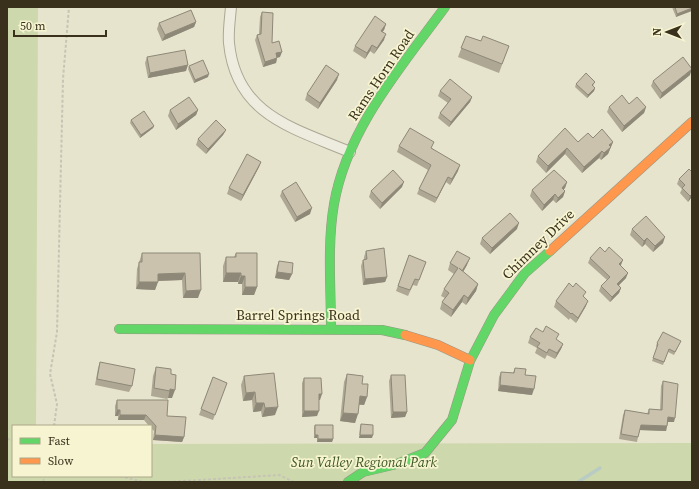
<svg xmlns="http://www.w3.org/2000/svg" width="699" height="489" viewBox="0 0 699 489" font-family="'Source Serif 4',serif">
<rect width="100%" height="100%" fill="#e6e4cc"/>
<path fill="#ced8ad" d="M7 7H38L36 426H13V476H151V444L692 443V482H7Z"/>
<g fill="none" stroke-linecap="round" stroke-linejoin="round">
<path stroke="#b8ccc4" stroke-width="3.5" d="M578 482 600 468"/>
<g stroke="#aba895" stroke-width="12">
<path id="street" d="M231 7C230 19 228 32 229 43 236 115 293 128 350 152"/>
</g>
<g stroke="#9b9785" stroke-width="10">
<path id="fast" d="M119 329 382 330 405 335
M331 329C331 288 327 245 334 204 347 129 401 67 445 7
M348 482 363 472 397 464 425 453 452 420 470 361 494 315 525 273 550 251"/>
</g>
<g stroke="#9b9785" stroke-width="10">
<path id="slow" d="M550 251 692 122
M405 335 438 345 470 360"/>
</g>
<path stroke="#c6c4b5" stroke-width="2" stroke-dasharray="3 2" stroke-linecap="butt" d="M54 426 57 404 50 374 57 332 63 79 69 7
M7 439 13 440
M120 476 143 482
M43 482 45 476
M168 482 279 475 294 482"/>
<use href="#street" stroke="#eeecde" stroke-width="10"/>
<use href="#fast" stroke="#63d668" stroke-width="9"/>
<use href="#slow" stroke="#ff974d" stroke-width="9"/>
</g>
<path fill="#aea794" d="M672 7H692L676 17Z
M262 12 272 43 280 57 277 58 276 63 263 67 255 40 257 35 259 34 260 17Z
M196 22 194 27 162 41 157 29 159 23Z
M386 24 384 30 382 32 384 40 374 54 370 51 365 59 353 51 355 46Z
M466 36 481 41 509 46 499 73 458 57Z
M147 57 186 71 148 78 145 63Z
M189 66 208 77 194 83 188 69Z
M690 75 660 99 651 86 653 81Z
M337 80 318 109 305 100 307 94Z
M595 82 593 86 595 88 594 91 587 98 575 87 576 84Z
M440 91 472 97 470 102 449 127 438 118 440 113 448 103 438 96Z
M629 104 646 107 644 113 622 132 607 112 609 107Z
M170 110H198L196 115 176 130 168 116Z
M131 120 154 126 153 128 140 138 130 123Z
M226 130 223 135 206 154 196 145 198 139Z
M593 138 613 142 608 154 601 160 599 158 582 173 565 154 546 173 536 162 538 156Z
M399 146 432 148 458 171 450 185 446 182 435 203 417 194 419 189 428 170 397 152Z
M261 162 259 167 241 201 227 194 229 188Z
M692 172V199L691 198 688 202 680 193 682 189 677 184 679 179Z
M567 182 565 188 563 190 565 191 563 197 556 203 553 200 542 211 530 196 532 190Z
M402 187 380 209 369 197 371 191Z
M282 191 310 214 295 222 280 196Z
M517 229 490 254 480 244 482 238Z
M632 229 663 243 653 252 645 244 642 247 630 235Z
M366 251 387 277 385 282 363 285 361 266 363 260H364V257Z
M142 253H200L198 298H183L182 280 158 281 155 290 136 289 137 269Z
M236 253 257 287 254 295H242V284H238V282H223V266L226 257H234Z
M409 255 426 262 417 286 413 285 408 296 396 291Z
M590 258 621 265 620 266 626 278 619 285 621 288 619 293 610 302 599 291 601 286 607 280 588 263Z
M279 261 292 274 289 280 275 278 277 266Z
M450 263 467 265 463 272 478 284 476 291 466 305 462 302 451 317 440 309 442 302 445 298 441 296 444 289 454 274 448 270Z
M584 298 586 306 576 323 570 318 569 320 554 307 556 301Z
M530 337 557 340 563 344 561 349 555 359 547 355 545 359 535 353 537 348 528 343Z
M681 341 674 355 668 352 663 365 652 361 657 347 656 346 657 343Z
M100 362 132 386 129 392 95 385 98 368Z
M156 367 171 374 172 398H168L167 399 151 396 153 376Z
M515 368 525 375 532 395 498 391 499 377 501 372 513 373Z
M347 374 367 397 364 405H359L355 423 340 421 344 382Z
M391 375 407 412 405 417 391 418 389 381Z
M244 376 275 415 262 417 261 411 253 412 252 400 243 401 241 385Z
M213 377 227 383 213 420 199 415Z
M304 378 320 400H319L317 416 302 417V383Z
M663 381 674 422H668L667 426 666 431 640 430 638 437 637 442 619 439 623 415 625 410 647 414 649 409 660 410 661 386Z
M117 400 167 416 184 437 182 442 153 440 154 431 151 428V426H149L144 420H118V416H115V406Z
M361 424 372 438H359L360 427Z
M315 425 333 439 332 442H317V438H314V427Z"/>
<path fill="#8d8878" d="M692 8V11L676 17 677 14Z
M196 22 194 27 162 41 165 35Z
M386 24 384 30 379 37 381 31Z
M386 34 384 40 374 54 377 48Z
M372 45 370 51 365 59 367 53Z
M282 52 280 57 274 58 276 53Z
M277 58 276 63 263 67 265 62Z
M188 65 186 71 148 78 150 73Z
M692 69 690 75 660 99 662 93Z
M209 74 208 77 194 83 195 80Z
M339 74 337 80 318 109 320 103Z
M595 88 594 91 587 98 588 95Z
M472 97 470 102 449 127 451 122Z
M646 107 644 113 622 132 624 126Z
M198 110 196 115 176 130 178 124Z
M154 126 153 128 140 138 141 135Z
M226 130 223 135 206 154 208 149Z
M613 142 608 154 601 160 604 153 609 145Z
M567 148 565 154 546 173 548 166Z
M602 151 599 158 582 173 584 167Z
M261 162 259 167 241 201 243 195Z
M460 165 458 171 450 185 452 179Z
M448 177 446 182 435 203 437 198Z
M404 182 402 187 380 209 382 203Z
M567 182 565 188 560 193 562 188Z
M565 191 563 197 556 203 558 198Z
M555 194 553 200 542 211 544 205Z
M692 194 691 198 688 202 690 196Z
M312 208 310 214 295 222 297 217Z
M519 223 517 229 490 254 492 248Z
M665 237 663 243 653 252 655 246Z
M647 238 645 244 642 247 644 241Z
M470 258 467 265 460 277 462 271Z
M623 260 621 265 617 269 619 264Z
M277 272 292 274 289 280 275 278Z
M185 273 182 280 155 281 158 274Z
M226 273H241L238 282H223Z
M628 273 626 278 615 289 617 284Z
M241 276H245L242 284H238Z
M387 277 385 282 363 285 365 279Z
M139 282H158L155 290 136 289Z
M478 284 476 291 466 305 468 298Z
M245 287H257L254 295H242Z
M621 288 619 293 610 302 612 297Z
M201 290 198 298H183L186 291Z
M464 295 462 302 451 317 453 310Z
M588 301 586 306 576 323 578 318Z
M563 344 561 349 555 359 557 353Z
M500 385 534 389 532 395 498 391Z
M170 389 175 390 172 398H168Z
M255 392 252 400 243 401 246 393Z
M319 394H322L320 400H316Z
M360 396 367 397 364 405 357 404Z
M256 403H264L261 411 253 412Z
M278 407 275 415 262 417 265 408Z
M117 410H120L118 416H115Z
M304 411H319L317 416 302 417Z
M393 412H407L405 417 391 418Z
M343 413 358 414 355 423 340 421Z
M120 415H146L144 420H118Z
M668 417 675 418 674 422H666Z
M641 425 667 426 666 431 639 430Z
M155 435 184 437 182 442 153 440Z
M315 435H318L317 438H314Z
M360 435H373L372 438H359Z
M318 439H333L332 442H317Z"/>
<path fill="#cac2ac" stroke="#8d8878" d="M675 7H692V8L677 14Z
M191 10 196 22 165 35 159 23Z
M262 12 273 13 272 43 279 41 282 52 276 53 277 58 265 62 257 35 261 34Z
M375 16 386 24 381 31 386 34 377 48 372 45 367 53 355 46Z
M466 36 481 41 483 36 509 46 502 64 461 48Z
M185 50 188 65 150 73 147 57Z
M683 57 692 69 662 93 653 81Z
M203 60 209 74 195 80 189 66Z
M326 65 339 74 320 103 307 94Z
M586 73 595 82 592 85 595 88 588 95 576 84Z
M450 79 472 97 451 122 440 113 451 99 440 91Z
M622 95 629 104 637 97 646 107 624 126 609 107Z
M189 97 198 110 178 124 170 110Z
M144 111 154 126 141 135 131 120Z
M216 120 226 130 208 149 198 139Z
M410 128 434 142 431 148 460 165 452 179 448 177 437 198 419 189 431 165 399 146Z
M565 128 578 142 588 133 593 138 602 129 613 142 609 145 611 147 604 153 602 151 584 167 567 148 548 166 538 156Z
M247 154 261 162 243 195 229 188Z
M689 169 692 172V194L690 196 682 188 685 185 679 179Z
M393 170 404 182 382 203 371 191Z
M554 170 567 182 562 188 565 191 558 198 555 194 544 205 532 190Z
M296 182 312 208 297 217 282 191Z
M510 213 519 223 492 248 482 238Z
M646 216 665 237 655 246 647 238 644 241 632 229Z
M600 247 605 252 609 247 623 260 619 264 628 273 617 284 621 288 612 297 601 286 610 277 590 258Z
M384 248 387 277 365 279 363 260 367 259 366 251Z
M457 251 470 258 462 271 459 268 478 284 468 298 464 295 453 310 442 302 449 293 444 289 458 268 450 263Z
M142 253H200L201 290 186 291 185 273 158 274V282H139V262H142Z
M236 253H257V287H245V276H241V273H226V257H236Z
M409 255 426 262 419 280 415 279 410 290 398 286Z
M279 261 293 263 292 274 277 272Z
M569 283 573 287 576 283 586 292 583 296 588 301 578 318 572 313 571 314 556 301Z
M546 326 559 334 556 339 563 344 557 353 549 349 547 353 537 347 540 343 530 337 536 328 543 332Z
M663 332 681 341 675 352 669 349 664 362 653 358 658 344 657 343Z
M100 362 135 369 132 386 97 379Z
M156 367 171 369V374L176 375 175 390 170 389V391L154 388Z
M515 368 526 369 525 375 536 376 534 389 500 385 501 372 514 373Z
M274 373 278 407 265 408 264 403H256L255 392 246 393 244 376Z
M347 374 363 376 362 384H368L367 397 360 396 358 414 343 413Z
M391 375H405L407 412H393Z
M213 377 227 383 215 415 201 409Z
M304 378H321L322 394H319V411H304Z
M663 381 678 384 675 418 668 417 667 426 641 425 638 437 621 434 625 410 649 414V409L662 410Z
M117 400H168L167 416 186 417 184 437 155 435 156 426 146 415H120V410H117Z
M361 424 373 425V435H360Z
M315 425H333V439H318V435H315Z"/>
<g text-anchor="middle" dominant-baseline="central" stroke-width="3.5" stroke-linejoin="round" paint-order="stroke">
<g font-size="14" fill="#3a311d" stroke="#f7f5d1">
<text transform="translate(381 75) rotate(-56)">Rams Horn Road</text>
<text transform="translate(538 244) rotate(-44)">Chimney Drive</text>
<text x="298" y="315">Barrel Springs Road</text>
</g>
<g font-size="14" font-style="italic" fill="#3e5722" stroke="#f7f5d1">
<text x="364" y="462">Sun Valley Regional Park</text>
</g>
</g>
<rect width="699" height="489" fill="none" stroke="#3a311d" stroke-width="16"/>
<rect x="12" y="425" width="140" height="52" fill="#f7f5d1" stroke="#aba789"/>
<rect x="20" y="438" width="20" height="6" fill="#63d668" stroke="#aba789"/>
<text x="48" y="445" font-size="12" fill="#3a311d">Fast</text>
<rect x="20" y="458" width="20" height="6" fill="#ff974d" stroke="#aba789"/>
<text x="48" y="465" font-size="12" fill="#3a311d">Slow</text>
<g transform="translate(667 32) rotate(270)" stroke="#f7f5d1" stroke-width="3" paint-order="stroke">
<path d="M0-3L7 15L0 10L-7 15Z" fill="#3a311d"/>
<text y="-6" font-size="11" font-weight="bold" text-anchor="middle" fill="#3a311d">N</text>
</g>
<path d="M14 30v6h92v-6" fill="none" stroke="#3a311d" stroke-width="2"/>
<text x="20" y="30" font-size="12" fill="#3a311d" stroke="#f7f5d1" stroke-width="3" paint-order="stroke">50 m</text>
</svg>
